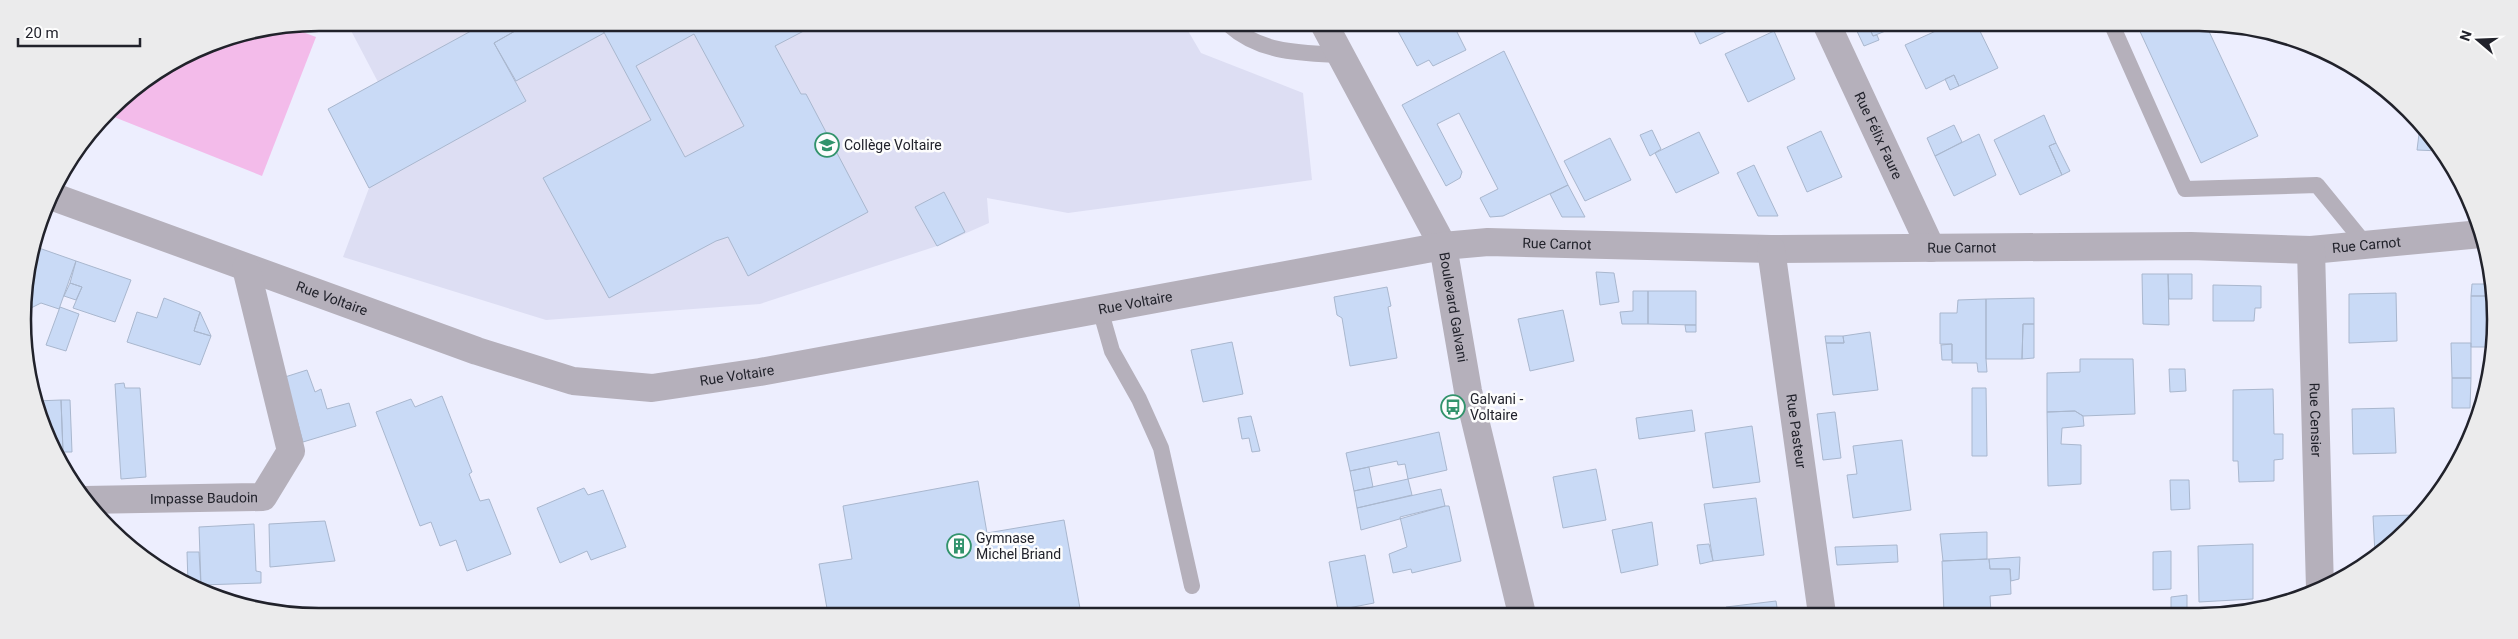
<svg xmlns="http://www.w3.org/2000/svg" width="2518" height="639" viewBox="0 0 2518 639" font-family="Roboto,sans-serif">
<rect width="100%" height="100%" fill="#edeefe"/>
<path fill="#dddef3" d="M347 23 1184 24 1201 53 1303 93 1312 180 1068 213 987 198 989 223 937 246 760 304 546 320 343 257 369 188 328 109 378 82Z"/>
<path fill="#f3bbea" d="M292 28 316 37 262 176 109 115 123 96 206 45Z"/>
<path fill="#c9daf6" stroke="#a9b7ce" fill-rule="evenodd" d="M481 23H529L494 43 526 101 369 188 328 109 482 25Z
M529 23H599L604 33 516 81 494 43Z
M599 23H819L775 46 801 94H806L868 212 748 276 728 237 716 241 609 298 543 178 651 120ZM694 34 744 126 685 157 636 66Z
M1394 24H1453L1466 50 1433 66 1429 60 1417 66Z
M1691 24H1740V25L1700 44Z
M1854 25H1868L1873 36 1877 35 1879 40 1864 46Z
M1868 25H1897L1898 26 1873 36Z
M1949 25H1977L1998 68 1959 86 1954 75 1926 89 1905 45Z
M2137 25H2206L2258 136 2201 163Z
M1774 31 1795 79 1748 102 1725 54Z
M1504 51 1568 185 1503 216 1490 217 1480 198 1498 189 1459 113 1437 124 1462 172 1460 178 1446 186 1402 105Z
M1954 75 1959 86 1950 90 1945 79Z
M2044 115 2056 143 2049 146 2062 175 2020 195 1994 140Z
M1954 125 1962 142 1935 156 1927 138Z
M2420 126 2434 139 2440 151 2417 150Z
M1652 130 1661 149 1650 156 1640 135Z
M1821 131 1842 177 1807 192 1787 147Z
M1699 132 1719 173 1676 193 1655 153Z
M1979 134 1996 175 1954 196 1935 156Z
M1610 138 1631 180 1585 201 1564 161Z
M2056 143 2070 171 2062 175 2049 146Z
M1754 165 1768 195 1778 216H1758L1737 173Z
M1568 185 1585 217H1562L1550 194Z
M944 192 965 232 937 246 915 207Z
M39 248 76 261 59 309 41 303 25 311 23 300Z
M76 261 131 280 115 322 73 308 82 287 70 283Z
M1596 272 1614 273 1619 302 1600 305Z
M2142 274H2168L2169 325 2143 324Z
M2168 274H2192V299H2169Z
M70 283 82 287 76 300 64 296Z
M2472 284H2488L2489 296H2471Z
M2213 285 2261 286V308H2255L2254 321H2213Z
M1387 287 1391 306 1388 307 1397 358 1350 366 1342 318 1337 315 1334 297Z
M1633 291H1648V324H1622L1620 312 1633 311Z
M1648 291H1696V325L1648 324Z
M2396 293 2397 341 2349 343V294Z
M2471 296H2489L2492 347H2471Z
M164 298 200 312 194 331 211 336 200 365 127 342 137 312 157 318Z
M2034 298V324H2023L2022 359H1986V299Z
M1986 299V359L1987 372H1978L1977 363H1952V344H1940V313H1957L1958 300Z
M60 307 79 314 66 351 46 345Z
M1563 310 1574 361 1530 371 1518 319Z
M200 312 211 336 194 331Z
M2023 324H2034V358L2022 359Z
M1685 325H1696V332H1686Z
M1870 332 1878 390 1833 395 1826 343H1844L1843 336Z
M1825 336H1843L1844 343H1826Z
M1232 342 1243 394 1203 402 1191 350Z
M2451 343H2471V378H2452Z
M1952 344V360H1942L1941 345Z
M2080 359H2133L2135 414 2083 416 2075 411 2047 412V373L2080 372Z
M2169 369H2185L2186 391 2170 392Z
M307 370 315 392 321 389 327 409 349 403 356 426 303 442 285 377Z
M2452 378H2471L2470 408H2452Z
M124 383 125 388H140L146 477 121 479 115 384Z
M1972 388H1986L1987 456H1972Z
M2273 389 2274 434H2283V459L2274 460V481L2239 482 2238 461H2233V390Z
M442 396 472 472 469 474 480 501 489 499 511 554 467 571 456 540 440 546 431 522 420 526 376 412 411 399 415 407Z
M61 400 63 452H58L38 415 36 401Z
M61 400H70L72 452H63Z
M2394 408 2396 453 2353 454 2352 409Z
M1692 410 1695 431 1639 439 1636 418Z
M2075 411 2083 416 2084 426 2062 428 2061 444 2081 445V484L2048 486 2047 412Z
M1835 412 1841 458 1823 460 1817 414Z
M1251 416 1260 451 1252 452 1249 438 1242 439 1238 418Z
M1752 426 1760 482 1713 488 1705 433Z
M1439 432 1447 470 1408 479 1405 464 1398 465 1397 461 1350 471 1346 453Z
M1902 440 1911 510 1853 518 1847 475 1857 474 1853 446Z
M1369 467 1373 487 1354 491 1350 471Z
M1596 469 1606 520 1563 528 1553 477Z
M1408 479 1412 495 1357 508 1354 491Z
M2170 480H2189L2190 509 2171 510Z
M978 481 987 533 1064 520 1081 614H828L819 564 852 559 843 506Z
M584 488 588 495 603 490 626 547 591 560 587 551 560 563 537 508Z
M1441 489 1445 506 1361 530 1357 508Z
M1756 498 1764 555 1713 561 1704 504Z
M1445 506H1449L1461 561 1412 573 1411 569 1393 573 1389 554 1407 547 1400 517Z
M2416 515V519L2408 530 2375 554 2373 516Z
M325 521 335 561 270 567 269 524Z
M1652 522 1658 565 1621 573 1612 530Z
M254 524 256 571 261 572V583L201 585 199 527Z
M1987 532V559L1943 561 1940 534Z
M1709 544 1713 561 1700 564 1697 545Z
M2253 544V599L2199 602 2198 546Z
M1897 545 1898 562 1837 565 1835 547Z
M2171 551V589L2153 590V552Z
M187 552H199L201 587 188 583Z
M1365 555 1374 603 1338 610 1329 562Z
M2020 557 2019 579 2011 581 2010 569H1990L1989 559Z
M1989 559 1990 569H2010L2011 594 1990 596 1991 613 1944 614 1942 561Z
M2187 595V614H2171V597Z
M1776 601 1778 614H1727L1726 607Z"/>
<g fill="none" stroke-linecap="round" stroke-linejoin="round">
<path stroke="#b5b0bb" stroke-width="16" d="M1228 24C1260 53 1299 53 1340 55
M2112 25 2185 189 2317 185 2366 245
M1100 309 1112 351 1139 399 1161 448 1192 586"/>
<g stroke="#b5b0bb" stroke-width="28">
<path id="s1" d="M1324 24 1443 246 1468 391 1522 614"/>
<path id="s2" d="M1827 25 1931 248"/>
<path id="s3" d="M51 196 477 351 573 381 652 388 760 372 1443 246 1488 242 1771 249 2191 246 2311 250 2481 234"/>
<path id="s4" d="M1771 249 1822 614"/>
<path id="s5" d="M2311 250 2320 589"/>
<path id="s6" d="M84 500 263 497 291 451 246 268"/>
</g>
</g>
<defs>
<g id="school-ring" transform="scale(1.25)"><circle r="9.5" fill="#fdfdfd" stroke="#32936c" stroke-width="1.5"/><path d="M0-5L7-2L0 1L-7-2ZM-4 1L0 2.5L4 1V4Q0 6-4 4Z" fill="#32936c"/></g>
<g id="bus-ring" transform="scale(1.25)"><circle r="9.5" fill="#fdfdfd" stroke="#32936c" stroke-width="1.5"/><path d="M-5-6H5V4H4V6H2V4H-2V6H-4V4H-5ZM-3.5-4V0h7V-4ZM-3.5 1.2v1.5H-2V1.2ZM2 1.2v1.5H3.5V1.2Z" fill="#32936c"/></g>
<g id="building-ring" transform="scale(1.25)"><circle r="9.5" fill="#fdfdfd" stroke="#32936c" stroke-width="1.5"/><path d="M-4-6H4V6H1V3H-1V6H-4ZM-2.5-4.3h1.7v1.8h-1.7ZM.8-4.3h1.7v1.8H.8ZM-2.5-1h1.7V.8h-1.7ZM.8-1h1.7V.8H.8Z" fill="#32936c"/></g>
</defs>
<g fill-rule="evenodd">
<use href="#school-ring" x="827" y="145"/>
<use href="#bus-ring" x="1453" y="407"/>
<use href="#building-ring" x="959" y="546"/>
</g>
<g text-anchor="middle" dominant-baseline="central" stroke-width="5" stroke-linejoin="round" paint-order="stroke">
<g font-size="14" fill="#21222b" stroke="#fdfdfd">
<text stroke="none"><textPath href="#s2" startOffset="122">Rue Félix Faure</textPath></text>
<text stroke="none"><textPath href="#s3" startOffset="1551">Rue Carnot</textPath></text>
<text stroke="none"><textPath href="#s3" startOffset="2361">Rue Carnot</textPath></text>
<text stroke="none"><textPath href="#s3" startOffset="1956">Rue Carnot</textPath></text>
<text stroke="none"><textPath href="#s3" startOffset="299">Rue Voltaire</textPath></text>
<text stroke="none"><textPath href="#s3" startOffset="1124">Rue Voltaire</textPath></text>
<text stroke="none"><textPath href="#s1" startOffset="314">Boulevard Galvani</textPath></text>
<text stroke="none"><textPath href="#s3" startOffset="719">Rue Voltaire</textPath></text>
<text stroke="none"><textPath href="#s5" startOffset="170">Rue Censier</textPath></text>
<text stroke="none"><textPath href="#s4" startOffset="184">Rue Pasteur</textPath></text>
<text stroke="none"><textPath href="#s6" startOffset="120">Impasse Baudoin</textPath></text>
</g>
<g font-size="14" fill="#21222b" stroke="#fdfdfd" text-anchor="start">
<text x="844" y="145">Collège Voltaire</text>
<text x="1470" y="399">Galvani -<tspan x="1470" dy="16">Voltaire</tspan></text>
<text x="976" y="538">Gymnase<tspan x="976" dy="16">Michel Briand</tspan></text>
</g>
</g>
<path d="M0 0H2518V639H0ZM319 31H2199A288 288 0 0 1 2487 319V320A288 288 0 0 1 2199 608H319A288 288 0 0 1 31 320V319A288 288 0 0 1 319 31Z" fill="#ebebec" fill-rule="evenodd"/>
<path fill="none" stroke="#21222b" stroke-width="2.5" d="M319 31H2199A288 288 0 0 1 2487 319V320A288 288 0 0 1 2199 608H319A288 288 0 0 1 31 320V319A288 288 0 0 1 319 31Z"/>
<g transform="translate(2478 40) rotate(289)" stroke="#fdfdfd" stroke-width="4" paint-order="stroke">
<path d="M0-4L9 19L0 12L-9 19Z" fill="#21222b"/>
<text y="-8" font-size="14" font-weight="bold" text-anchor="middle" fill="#21222b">N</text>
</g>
<path d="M18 38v8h122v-8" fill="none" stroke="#21222b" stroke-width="2.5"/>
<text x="25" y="38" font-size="15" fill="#21222b" stroke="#fdfdfd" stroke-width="4" paint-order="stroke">20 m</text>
</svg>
